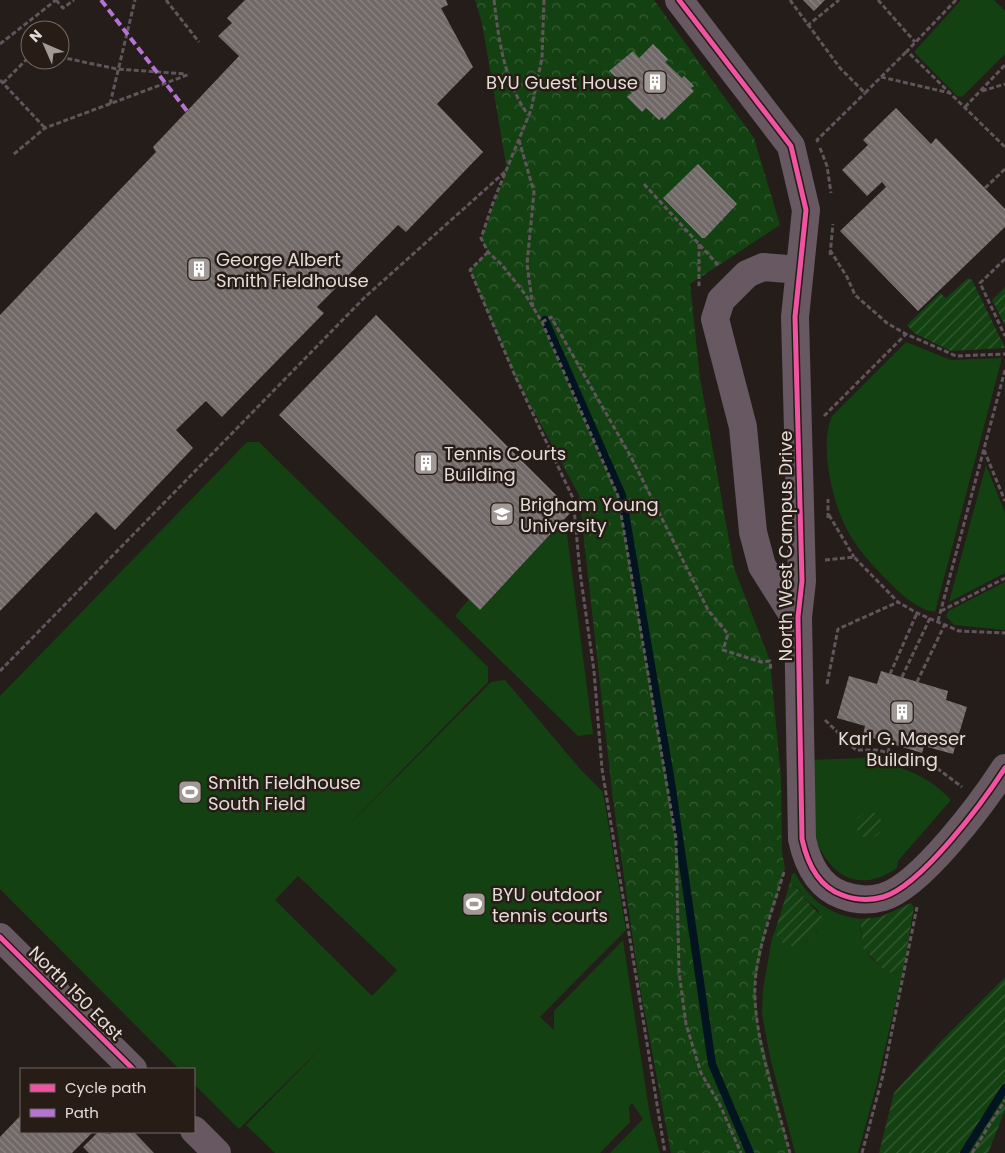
<svg xmlns="http://www.w3.org/2000/svg" width="1005" height="1153" viewBox="0 0 1005 1153" font-family="Poppins,sans-serif">
<defs>
<pattern id="forest-crowns" width="20" height="18" patternUnits="userSpaceOnUse" patternTransform="scale(1.25)"><rect width="20" height="18" fill="#144112"/><path d="M2 6a3 3 0 1 1 6 0M12 15a3 3 0 1 1 6 0" fill="none" stroke="#365c34"/></pattern>
<pattern id="garden-furrows" width="10" height="10" patternUnits="userSpaceOnUse" patternTransform="scale(1.25)"><rect width="10" height="10" fill="#144112"/><path d="M-1 1l2-2M0 10L10 0M9 11l2-2" fill="none" stroke="#365c34"/></pattern>
<pattern id="building-back-hatch" width="6" height="6" patternUnits="userSpaceOnUse" patternTransform="scale(1.25)"><rect width="6" height="6" fill="#706968"/><path d="M-1 5l2 2M0 0l6 6M5-1l2 2" fill="none" stroke="#8b8584"/></pattern>
</defs>
<rect width="100%" height="100%" fill="#241d1a"/>
<path fill="#144112" fill-rule="evenodd" d="M961 0H994L1005 11V54L962 97 957 96 914 52Z
M906 342 951 360 1002 358 935 612C919 610 904 597 893 586 879 572 864 557 853 540 834 512 818 447 832 416Z
M247 442H259L488 667V682L339 835 491 682 505 680 581 770 603 792 626 930 540 1017 554 1030V1011L623 940 650 1116 660 1153H610L643 1119 632 1103 629 1107 630 1122 600 1153H275L246 1125 325 1044 239 1129 194 1084V1069H179L0 889V696ZM298 876 397 970 372 996 275 900Z
M986 465 1005 513V573L949 602Z
M565 519 593 734 578 736 455 616 469 599 480 610Z
M1005 582V630L954 625 946 616 948 611Z
M864 758C900 768 924 771 951 800L898 861 897 868C850 900 819 865 810 818 807 800 809 779 808 760Z
M795 873C809 900 830 915 860 919 861 949 866 958 893 974L903 971 876 1087 858 1153H795L770 1057 762 1014 763 989 772 938 775 931 781 942H806L818 931 819 911 803 897 801 890 790 883 792 874Z"/>
<path fill="url(#forest-crowns)" d="M475 0H654L754 138 780 225 690 284 700 378 734 568 770 661 781 778 782 852 785 869 765 933 755 985 758 1025 790 1153H671L639 982 613 800 579 495 516 378 470 270 488 252 481 238 507 170 482 23Z"/>
<path fill="url(#garden-furrows)" d="M968 278 972 280 1005 348 951 351 914 333 907 325 940 293 946 298Z
M1005 287V325L992 300Z
M856 825a13 13 0 1 1 26 0a13 13 0 1 1-26 0Z
M790 883 801 891 803 897 823 918C819 940 785 961 775 931Z
M911 903 914 907 903 971 893 974 882 968 863 948 860 919 880 917Z
M1005 977V1110L988 1153H879L894 1093 942 1040Z"/>
<g fill="none" stroke-linecap="round" stroke-linejoin="round">
<path stroke="#031421" stroke-width="8" d="M545 320 622 495 671 782 712 1064 750 1153
M964 1153 1005 1088"/>
</g>
<path fill="url(#building-back-hatch)" d="M245 0H446L448 5 441 8 473 67 437 104 483 152 406 232 398 225 317 307 324 313 222 417 206 401 176 430 193 448 115 530 96 512 0 611V315L156 152 153 147 239 56 218 36 232 23 227 18Z
M803 0H825L814 11Z
M653 44 668 59 665 62 682 78 684 76 694 86 691 88 694 91 664 120 662 117 659 120 646 108 642 112 627 97 632 93 609 71 633 51 639 58Z
M896 108 931 144 936 138 1005 209V227L918 311 840 231 886 187 882 182 867 196 842 170 868 145 863 140Z
M698 164 737 204 705 238H702L663 198Z
M376 315 572 511 480 610 279 415Z
M881 671 948 691 946 700 967 707 953 754 924 746 922 753 863 735 865 726 837 718 849 676 877 684Z
M21 1115V1132H93L72 1153H0V1137Z
M98 1132 110 1134 112 1132H134L154 1153H89L83 1147Z"/>
<g fill="none" stroke-linecap="round" stroke-linejoin="round">
<path stroke="#60555a" stroke-width="3" stroke-dasharray="5 2.5" stroke-linecap="butt" d="M56 0 63 8 74 0
M166 0 199 42
M494 0C499 42 504 80 528 115
M544 0 542 58 531 110 494 200 481 238 488 252 502 265 525 294 542 322 618 496 676 839 679 972 686 1024 701 1073 720 1105 741 1153
M790 0 840 68 865 93 907 51
M878 0 915 42
M956 0 907 51 1005 147
M807 26 839 0
M0 44 56 0
M60 57 117 69 186 74
M881 77 950 93
M0 80 45 128
M3 83 30 56
M982 91 1005 84
M110 104 135 0
M965 107 1005 65
M519 140 534 192 527 264 533 308
M818 142 817 140 865 93
M820 148 827 166 831 193
M14 154 45 128 190 74
M644 184 719 266
M985 188 1005 169
M699 244V286
M830 250 847 277 855 295 887 323 906 334
M488 252 470 270 516 378 573 498 580 572 594 671 602 769 665 1153
M830 255 833 224
M1005 259 980 283 1005 336
M542 322 551 317 631 457 708 610 728 634 723 650 761 662 770 661 771 671
M824 416 906 334 956 356 1005 354
M984 450 1005 501
M829 515 854 557
M828 518V499
M825 560 854 557 898 602 917 613 959 631 1005 633
M941 611 1005 578
M938 621 1005 370
M0 671 365 297 506 171
M890 674 917 613
M902 677 930 618
M917 682 945 624
M827 684 838 629 898 602
M825 720 856 750H877L930 763 962 787
M888 753 890 743
M784 872C774 906 756 951 755 986 753 1035 777 1104 790 1153
M862 1153 883 1075 917 907
M972 1153 1005 1100"/>
<path stroke="#675861" stroke-width="28" d="M679 0 791 146 806 210 795 317 802 581 798 617 802 839C807 862 817 886 842 895 855 900 869 901 883 897 921 886 983 802 1005 768
M798 617 791 612 762 566 753 532 743 427 715 319 721 300 747 274 763 267 800 270
M0 937 133 1069
M194 1130 217 1153"/>
<path stroke="#b673d3" stroke-width="4" stroke-dasharray="8 4" stroke-linecap="butt" d="M101 0 187 111"/>
<g stroke="#281c16" stroke-width="8">
<path id="cycleway" d="M679 0 791 146 806 210 795 317 802 581 798 617 802 839C807 862 817 886 842 895 855 900 869 901 883 897 921 886 983 802 1005 768
M0 937 133 1069"/>
</g>
<use href="#cycleway" stroke="#f153a3" stroke-width="5"/>
</g>
<defs>
<g id="building-square" transform="scale(1.25)"><rect x="-9" y="-9" width="18" height="18" rx="4" fill="#a19996" stroke="#281c16"/><path d="M-4-6H4V6H1V3H-1V6H-4ZM-2.5-4.3h1.7v1.8h-1.7ZM.8-4.3h1.7v1.8H.8ZM-2.5-1h1.7V.8h-1.7ZM.8-1h1.7V.8H.8Z" fill="#fff"/></g>
<g id="university-square" transform="scale(1.25)"><rect x="-9" y="-9" width="18" height="18" rx="4" fill="#a19996" stroke="#281c16"/><path d="M0-5L7-2L0 1L-7-2ZM-4 1L0 2.5L4 1V4Q0 6-4 4Z" fill="#fff"/></g>
<g id="stadium-square" transform="scale(1.25)"><rect x="-9" y="-9" width="18" height="18" rx="4" fill="#a19996" stroke="#281c16"/><path d="M0-5a6.5 5 0 1 0 0 10a6.5 5 0 1 0 0-10ZM-3.5-1.8h7v3.6h-7Z" fill="#fff"/></g>
</defs>
<g fill-rule="evenodd">
<use href="#building-square" x="655" y="82"/>
<use href="#building-square" x="199" y="269"/>
<use href="#building-square" x="426" y="463"/>
<use href="#university-square" x="502" y="514"/>
<use href="#building-square" x="902" y="712"/>
<use href="#stadium-square" x="190" y="792"/>
<use href="#stadium-square" x="474" y="904"/>
</g>
<g text-anchor="middle" dominant-baseline="central" stroke-width="5" stroke-linejoin="round" paint-order="stroke">
<g font-size="18" fill="#e4dcd8" stroke="#281c16" text-anchor="start">
<text x="638" y="82" text-anchor="end">BYU Guest House</text>
<text x="216" y="259">George Albert<tspan x="216" dy="21">Smith Fieldhouse</tspan></text>
<text x="444" y="453">Tennis Courts<tspan x="444" dy="21">Building</tspan></text>
<text x="520" y="504">Brigham Young<tspan x="520" dy="21">University</tspan></text>
<text x="902" y="738" text-anchor="middle">Karl G. Maeser<tspan x="902" dy="21">Building</tspan></text>
<text x="208" y="782">Smith Fieldhouse<tspan x="208" dy="21">South Field</tspan></text>
<text x="492" y="894">BYU outdoor<tspan x="492" dy="21">tennis courts</tspan></text>
</g>
<g font-size="18" fill="#e4dcd8" stroke="#281c16">
<text transform="translate(785 546) rotate(-90)">North West Campus Drive</text>
<text transform="translate(76 993) rotate(45)">North 150 East</text>
</g>
</g>
<rect x="20" y="1068" width="175" height="65" fill="#281c16" stroke="#736964"/>
<rect x="30" y="1084" width="25" height="8" fill="#f153a3" stroke="#736964"/>
<text x="65" y="1093" font-size="15" fill="#e4dcd8">Cycle path</text>
<rect x="30" y="1109" width="25" height="8" fill="#b673d3" stroke="#736964"/>
<text x="65" y="1118" font-size="15" fill="#e4dcd8">Path</text>
<g transform="translate(45 45) rotate(315)"><circle r="24" fill="#281c16" stroke="#736964"/>
<path d="M0-4L9 19L0 12L-9 19Z" fill="#a19996"/>
<text y="-8" font-size="14" font-weight="bold" text-anchor="middle" fill="#e4dcd8">N</text>
</g>
</svg>
